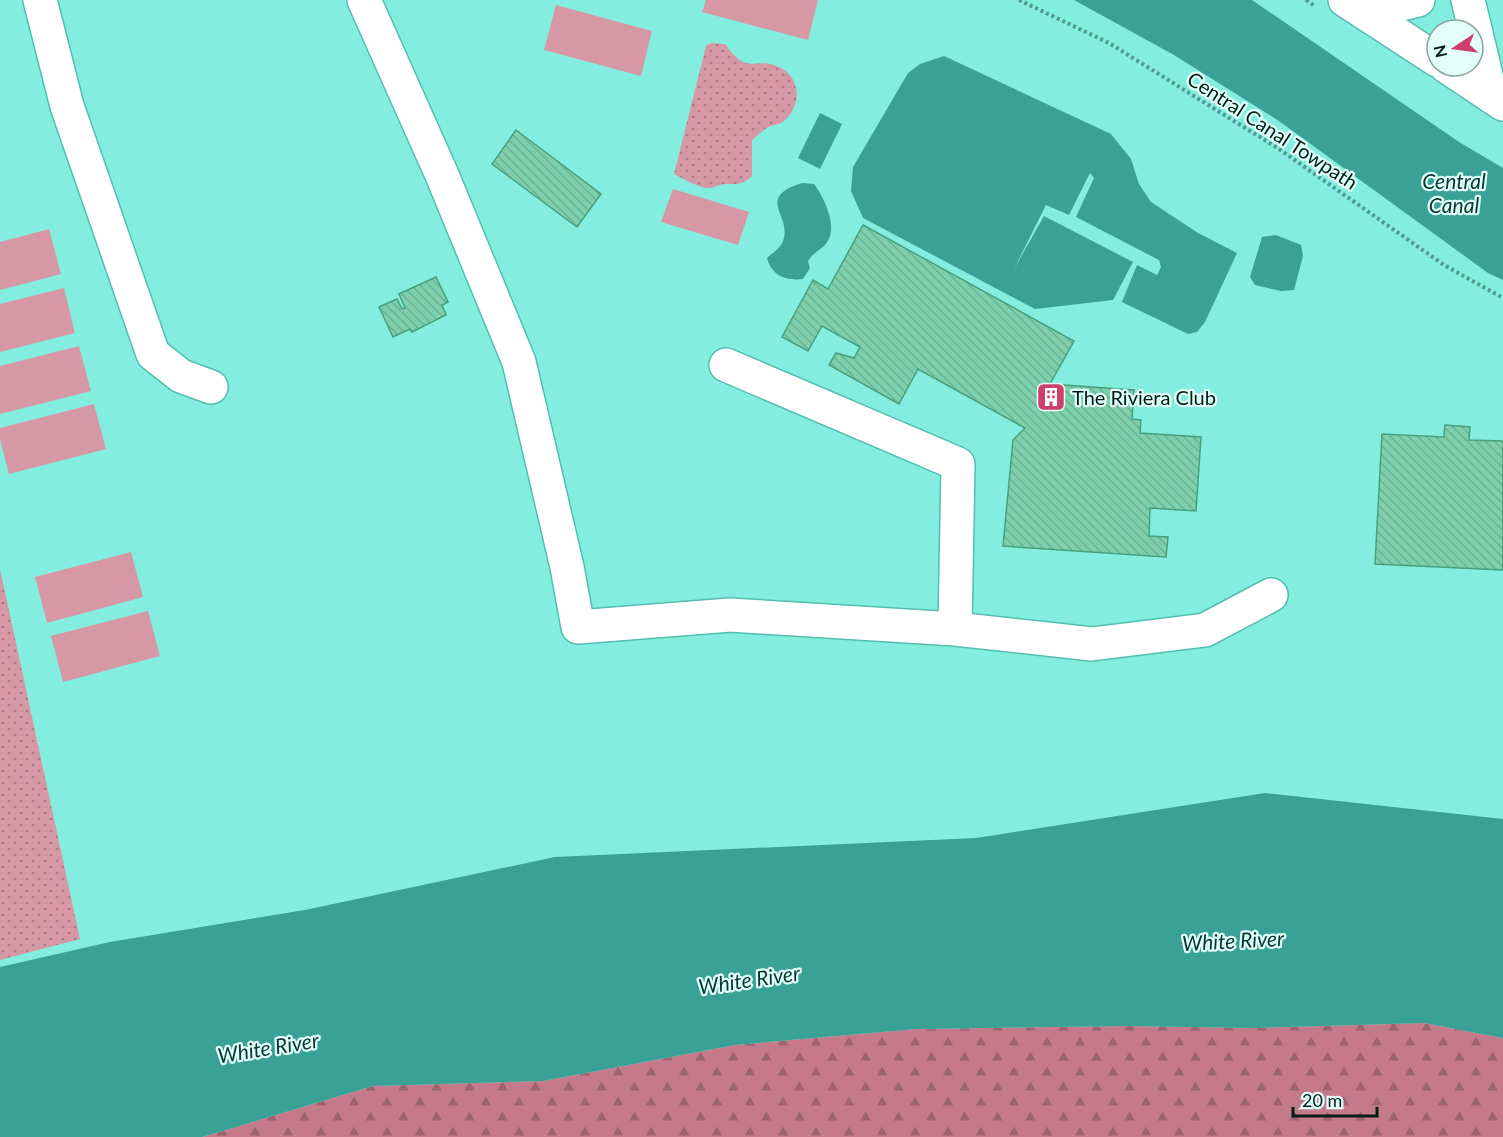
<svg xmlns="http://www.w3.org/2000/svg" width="1503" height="1137" viewBox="0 0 1503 1137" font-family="Lato,sans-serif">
<defs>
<pattern id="forest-firs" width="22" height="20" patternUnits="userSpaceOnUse" patternTransform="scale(1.5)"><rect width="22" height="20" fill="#c57a8b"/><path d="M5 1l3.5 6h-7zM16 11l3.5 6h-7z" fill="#9e6371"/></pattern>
<pattern id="park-dots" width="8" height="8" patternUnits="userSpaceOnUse" patternTransform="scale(1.5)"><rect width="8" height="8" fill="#d798a6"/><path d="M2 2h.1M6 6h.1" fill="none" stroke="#ac7b86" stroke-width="1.8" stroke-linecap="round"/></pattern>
<pattern id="building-back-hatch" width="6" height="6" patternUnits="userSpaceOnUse" patternTransform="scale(1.5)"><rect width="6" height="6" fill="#7ed0ad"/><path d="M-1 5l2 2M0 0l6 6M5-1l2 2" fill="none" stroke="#6bb294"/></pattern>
</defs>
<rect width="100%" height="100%" fill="#83eddf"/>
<path fill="#d798a6" d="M706 0H818L808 40 702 12Z
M556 5 652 31 641 76 544 50Z
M673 189 749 212 738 245 661 222Z
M49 229 61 274 0 290V242Z
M64 288 75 333 0 352V304Z
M79 346 91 391 0 414V366Z
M94 404 106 449 9 474 0 440V428Z
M131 552 143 597 47 623 35 577Z
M148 611 160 656 63 682 51 636Z"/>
<path fill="url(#forest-firs)" d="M1424 1023 1503 1038V1137H202L373 1086 543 1081 735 1045 916 1029 1126 1026 1256 1028Z"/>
<path fill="url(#park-dots)" d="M711 43 725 44C731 52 737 60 746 63 754 65 762 62 770 64 797 69 805 98 787 118 782 124 778 124 771 126 763 129 758 135 752 140V176C743 185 737 184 725 184 720 184 716 187 711 188 699 189 685 179 674 174L706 46Z
M0 569 80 939 0 960Z"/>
<path fill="#39a196" d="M1074 0H1252L1459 142 1503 168V280L1488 273 1279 121 1174 55Z
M944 56 1111 134 1131 159 1139 184 1151 202 1198 233 1237 253 1205 322 1197 332 1188 334 1122 302 1137 265 1157 275 1161 267 1159 260 1076 217 1094 178 1090 173 1069 215 1046 205 1014 269 1044 216 1133 262 1113 300 1035 309 863 218 851 191 853 167 908 73 920 64Z
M820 113 842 124 820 169 798 158Z
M802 183 814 184C824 197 840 230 825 245 819 251 813 253 808 261L810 268 803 279C786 281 772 276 767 258 772 253 781 248 783 241 793 216 754 198 802 183Z
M1276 235 1301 245 1303 256 1294 290 1281 291 1255 285 1250 277 1262 237Z
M1265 793 1503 819V1038L1424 1023 1256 1028 1126 1026 916 1029 735 1045 543 1081 373 1086 202 1137H0V967L110 942 305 910 555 857 976 838Z"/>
<path fill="url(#building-back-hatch)" stroke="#47a07d" stroke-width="1.5" d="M516 130 601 194 577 227 492 164Z
M863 225 1074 341 1050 384 1134 390 1132 419 1141 420 1140 433 1201 437 1196 511 1150 508 1149 536 1168 537 1166 557 1003 546 1013 440 1025 428 918 369 899 404 829 365 836 353 854 358 860 347 822 326 808 351 782 337 813 280 828 289Z
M436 277 448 302 442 305 446 315 412 332 410 329 393 337 379 307 397 299 402 309 405 308 399 294Z
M1445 425 1470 427 1469 440 1503 441V570L1375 564 1382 434 1444 437Z"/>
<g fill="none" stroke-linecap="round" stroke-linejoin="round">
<g stroke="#52beb1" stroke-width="36">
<path id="minor" d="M40 0 67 106 153 354 181 376 211 387
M364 0 442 175 519 362 567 567 578 627 730 615 955 629 1092 644 1205 630 1271 595
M1468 0 1491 96
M1365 13 1418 0
M726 365 958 464 955 629"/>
</g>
<g stroke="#52beb1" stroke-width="36">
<path id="major" d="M1345 0 1437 60
M1446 66 1503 104"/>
</g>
<path stroke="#4f9b91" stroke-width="4" stroke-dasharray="3 3" stroke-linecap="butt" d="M1019 0 1109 43 1279 149 1444 265 1503 298
M1306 0 1315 6"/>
<use href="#minor" stroke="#fff" stroke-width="33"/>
<use href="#major" stroke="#fff" stroke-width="33"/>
</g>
<defs>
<g id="building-square" transform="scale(1.5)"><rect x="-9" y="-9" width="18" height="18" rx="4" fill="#cd3f6d" stroke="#e2fffa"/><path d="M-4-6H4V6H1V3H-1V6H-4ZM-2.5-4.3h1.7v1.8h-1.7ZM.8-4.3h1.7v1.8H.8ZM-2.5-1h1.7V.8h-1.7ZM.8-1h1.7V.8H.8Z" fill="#fff"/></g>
</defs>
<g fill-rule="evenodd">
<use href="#building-square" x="1051" y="397"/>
</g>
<g text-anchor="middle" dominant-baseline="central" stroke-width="4.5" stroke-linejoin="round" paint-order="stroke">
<g font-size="20" fill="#001d19" stroke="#e2fffa">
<text transform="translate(1273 130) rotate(33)">Central Canal Towpath</text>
</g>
<g font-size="20" fill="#001d19" stroke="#e2fffa" text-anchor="start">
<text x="1072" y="397">The Riviera Club</text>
</g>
<g font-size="21" font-style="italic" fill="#063732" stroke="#e2fffa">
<text x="1454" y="180">Central<tspan x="1454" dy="24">Canal</tspan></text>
<text transform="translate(1233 940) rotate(-3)">White River</text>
<text transform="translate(749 979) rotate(-8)">White River</text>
<text transform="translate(268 1047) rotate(-9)">White River</text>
</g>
</g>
<g transform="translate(1455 48) rotate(257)"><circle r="28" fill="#e2fffa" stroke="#88a5a0" stroke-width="1.5"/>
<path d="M0-4.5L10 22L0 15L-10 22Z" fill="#cd3f6d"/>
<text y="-9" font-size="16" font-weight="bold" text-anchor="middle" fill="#001d19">N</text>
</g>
<path d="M1293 1107v9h84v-9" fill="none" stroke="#001d19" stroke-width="3"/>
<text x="1302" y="1107" font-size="18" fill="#001d19" stroke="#e2fffa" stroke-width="4.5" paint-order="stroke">20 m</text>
</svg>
